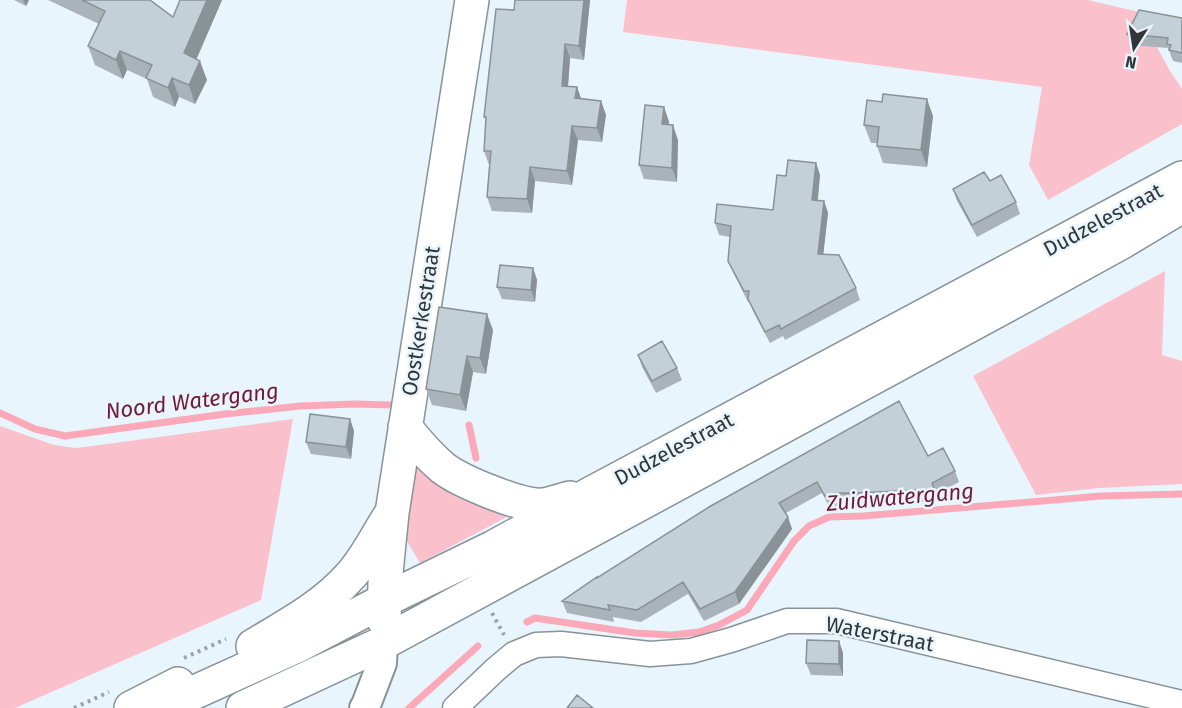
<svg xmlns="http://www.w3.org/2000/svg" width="1182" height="708" viewBox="0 0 1182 708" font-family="'Fira Sans',sans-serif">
<rect width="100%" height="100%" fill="#e9f5fc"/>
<path fill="#fac0cb" d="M627 0H1088L1156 16 1153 40 1170 71 1182 89V124L1048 200 1029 165 1042 87 623 32Z
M1165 271 1162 355 1182 361V484L1099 488 1036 495 973 376Z
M293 419 261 600 15 708H0V426L54 445 77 448Z
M418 443 531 504 420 563 407 541 405 532Z"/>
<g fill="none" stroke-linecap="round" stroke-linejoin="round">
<path stroke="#fba9b9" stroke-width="7" d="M0 413 35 429 65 436 225 414 300 406 355 404 392 405
M469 425 476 458
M527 622 535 618 635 633 672 635 699 632 719 625 747 610 794 541 809 526 829 517 863 516 1101 496 1182 494
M409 708 478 646"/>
<g stroke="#879299" stroke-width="27">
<path id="minor" d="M455 708 496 669 514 654 536 645 561 644 650 654 691 651 731 640 787 621H836L1182 703"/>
</g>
<g stroke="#879299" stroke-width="32">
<path id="tertiary" d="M364 708 366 705 382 663 383 643"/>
</g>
<g stroke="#879299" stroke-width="36">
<path id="secondary" d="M405 427C416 441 429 456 443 468 460 481 521 507 543 505 552 504 561 500 570 498
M384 620 385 583 392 513 472 0
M253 646C288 625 324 606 351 575 365 560 378 534 389 517
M131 708 178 684
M160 708 301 644 385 600 494 547 592 493 1182 178
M243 708 383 643 1024 296 1122 242 1182 206"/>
</g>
<path stroke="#9aa3a8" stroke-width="4" stroke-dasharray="3 4.5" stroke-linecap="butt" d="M492 613 504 635
M184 658 226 639
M74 708 109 692"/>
<use href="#minor" stroke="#fff" stroke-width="24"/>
<use href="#tertiary" stroke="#fff" stroke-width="28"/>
<use href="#secondary" stroke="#fff" stroke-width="33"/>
</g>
<path fill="#a9b3b9" d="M14 0H29L26 6Z
M48 0H150L173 17 222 0 196 59 207 80 195 104 179 97 175 107 153 97 147 79 127 70 123 79 95 65 88 46 99 24Z
M590 0 584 60 570 58 568 86 581 98 601 101 606 115 602 142 578 140 572 185 535 181 532 213 492 211 487 197 489 165 484 151 486 121 484 117 514 10Z
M1182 18V63L1173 61 1168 48 1131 45 1127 34Z
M664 107 669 122 668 125 678 140 677 182 644 179 639 165Z
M933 116 927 167 883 163 877 146V143H871L864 125Z
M816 163 820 175 818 201H824L828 213 823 254 856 288 860 300 785 340 783 336 770 343 753 311 750 302H748L733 272 728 261 730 237 719 235 715 223 773 210Z
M990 181 1016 202 1020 214 977 237 957 201 953 189Z
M533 268 537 280 535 302 502 299 497 287Z
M493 330 486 374 473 372 466 411 432 405 426 389Z
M638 355 677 368 682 380 656 393 642 367Z
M350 419 354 431 351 459 311 454 306 442Z
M928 456 955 471 959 482 936 495 939 501 863 505H839L830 508 822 493 786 513 792 529 739 604 704 621 688 594 641 622 613 617 614 622 567 613 562 601 597 578 709 507Z
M839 641 843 653V676L811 675 806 663Z"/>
<path fill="#899296" d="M23 0H29L26 6Z
M207 0H222L191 72 184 53Z
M584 0H590L584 60 579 46Z
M565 44 570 58 567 100 562 86Z
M120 51 127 70 123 79 116 60Z
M200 61 207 80 195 104 189 85Z
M172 78 179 97 175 107 168 88Z
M577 87 582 101 575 98Z
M927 99 933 116 927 167 921 150Z
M601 101 606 115 602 142 597 128Z
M664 107 669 122 667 138 662 124Z
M673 125 678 140 677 182 672 168Z
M572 126 578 140 572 185 567 171Z
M816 163 820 175 816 212 812 200Z
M530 167 535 181 532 213 527 199Z
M824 201 828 213 822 266 818 254Z
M533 268 537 280 535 302 531 290Z
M487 314 493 330 486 374 480 358Z
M467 356 473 372 466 411 460 395Z
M350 419 354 431 351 459 346 447Z
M788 517 792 529 739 604 735 592Z
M839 641 843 653V676L839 664Z"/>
<path fill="#c4d0d7" stroke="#899296" stroke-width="1.5" d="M82 0H150L173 17 180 0H207L184 53 200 61 189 85 172 78 168 88 146 78 152 65 120 51 116 60 88 46 105 11Z
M515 0H584L579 46 565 44 562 86 577 87 575 98 601 101 597 128 572 126 567 171 530 167 527 199 487 197 491 151H484L486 117H484L496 9 514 10Z
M1139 10 1182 18V53L1169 50 1171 45 1167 44 1168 38 1127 34Z
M883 94 927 99 921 150 877 146 879 127 864 125 867 100 882 102Z
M645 105 664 107 662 124 673 125 672 168 639 165Z
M788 160 816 163 812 200 824 201 818 254 839 255 856 288 781 329 779 325 765 332 748 299 749 291H744L728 261 731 226 715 223 717 204 773 210 777 175 786 176Z
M984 172 990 181 1001 175 1016 202 972 225 953 189Z
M500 265 533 268 531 290 497 287Z
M439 307 487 314 480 358 467 356 460 395 426 389Z
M662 341 677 368 652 381 638 355Z
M899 401 928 456 943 448 955 471 932 483 934 489 858 493H835L825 496 817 482 779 503 788 517 735 592 700 609 683 582 637 610 608 605 610 610 562 601 597 577V578L709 507Z
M310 414 350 419 346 447 306 442Z
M807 640 839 641V664L806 663Z
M577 695 593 708H567Z"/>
<g text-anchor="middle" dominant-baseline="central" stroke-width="5" stroke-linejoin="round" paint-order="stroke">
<g font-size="21" fill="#313538" stroke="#e9f5fc">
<text transform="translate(1103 220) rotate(-28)">Dudzelestraat</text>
<text transform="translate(421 321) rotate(-81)">Oostkerkestraat</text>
<text transform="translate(674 449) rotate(-28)">Dudzelestraat</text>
<text transform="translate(880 634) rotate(11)">Waterstraat</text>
</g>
<g font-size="22" font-style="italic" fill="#711935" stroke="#e9f5fc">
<text transform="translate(192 401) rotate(-7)">Noord Watergang</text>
<text transform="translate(900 497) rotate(-5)">Zuidwatergang</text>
</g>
</g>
<g transform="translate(1134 48) rotate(192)" stroke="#e9f5fc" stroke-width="4.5" paint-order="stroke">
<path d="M0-4.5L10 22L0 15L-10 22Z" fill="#313538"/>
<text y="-9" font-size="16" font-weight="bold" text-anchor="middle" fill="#313538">N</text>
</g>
</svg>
